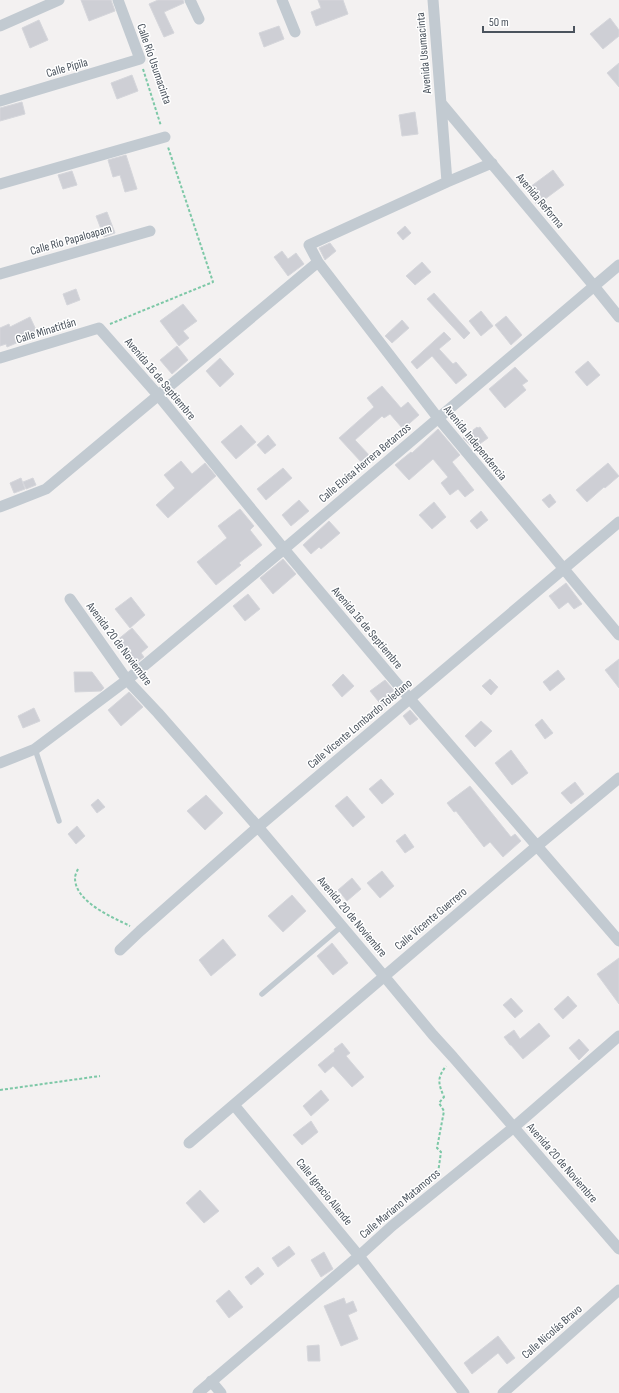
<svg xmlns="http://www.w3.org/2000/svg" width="619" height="1393" viewBox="0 0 619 1393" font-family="'Sofia Sans Condensed',sans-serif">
<rect width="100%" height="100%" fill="#f3f1f1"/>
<path fill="#cecfd5" stroke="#d5d6db" d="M81 0H111L115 11 89 21Z
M158 0H183L184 3 164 12 174 33 164 37 149 4Z
M318 0H343L348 14 316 26 311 12 321 8Z
M610 18 619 30V36L603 49 590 34Z
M39 20 48 40 30 48 22 28Z
M279 26 284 39 264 47 259 33Z
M619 63V87L607 73Z
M132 75 138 91 117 99 111 83Z
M22 102 25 114 0 121V108Z
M415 112 418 134 402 136 399 115Z
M126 155 137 189 125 192 120 175 113 177 108 160Z
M553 170 564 185 537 205 526 190Z
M72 171 77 185 63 189 58 175Z
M107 212 115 233 104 237 96 216Z
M405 226 411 233 403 240 397 233Z
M330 243 336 251 325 260 319 248Z
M282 251 288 259 296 253 304 264 288 276 274 257Z
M422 262 431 272 415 285 406 276Z
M76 289 80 300 67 305 63 294Z
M434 293 470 333 464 339 427 299Z
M183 304 197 321 183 331 189 338 179 346 160 321Z
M481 311 493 326 481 336 469 321Z
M506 316 522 335 511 345 495 325Z
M30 317 38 334 7 347 6 344 0 346V328L9 324 10 327Z
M402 320 409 328 392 343 385 336Z
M444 332 451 339 439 349 453 364 456 362 467 375 456 384 432 356 417 369 411 362Z
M177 346 188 360 172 374 160 360Z
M220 358 234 374 220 387 206 371Z
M588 361 600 375 587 386 575 372Z
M515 367 528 381 522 385 526 390 505 408 489 389Z
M382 386 401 408 408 402 419 415 403 429 390 414 384 418 382 416 355 440 370 456 362 463 339 438 374 407 367 398Z
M241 425 256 442 236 459 221 442Z
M477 427 478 428 480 427 488 438 477 446 475 443 471 446 463 438Z
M438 429 460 455 452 462 474 490 465 497 458 489 450 495 441 483 448 477 433 459 409 480 395 465 411 452 412 453Z
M268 435 276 445 265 454 257 445Z
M181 461 192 474 205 463 216 476 168 518 156 505 175 488 164 475Z
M608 463 619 476 605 488 604 487 587 502 576 490Z
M283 468 292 478 266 500 257 489Z
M21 478 25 489 14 493 10 483Z
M33 478 36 485 26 489 23 482Z
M550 494 556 502 549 508 542 500Z
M299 500 309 511 291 526 282 515Z
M434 502 446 517 432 529 419 515Z
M240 509 254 526 250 530 262 545 239 563 241 565 216 585 197 562 227 538 218 526Z
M481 511 488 520 477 529 470 521Z
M329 521 340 533 321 549 319 547 311 554 303 545Z
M283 559 296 574 273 594 260 578Z
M566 583 582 604 574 609 568 602 559 609 549 596Z
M248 594 260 609 245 621 233 606Z
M131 597 145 615 130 628 115 609Z
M132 628 148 647 141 653 144 657 135 664 116 641Z
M619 659V688L605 670Z
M558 670 565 679 550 691 543 682Z
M74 672H92L104 688 101 691 75 692Z
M343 674 354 686 342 697 332 685Z
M490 679 498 687 491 695 482 686Z
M385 680 398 695 383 707 370 691Z
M129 692 143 707 121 726 108 710Z
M34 708 40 721 23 728 18 716Z
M410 710 418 719 410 725 403 716Z
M542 719 553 733 545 739 535 725Z
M481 721 492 731 475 747 465 736Z
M511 750 528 773 512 785 495 763Z
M381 779 394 794 382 804 369 789Z
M575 782 584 794 571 804 561 793Z
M470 786 511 837 515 834 521 841 503 857 490 842 484 847 456 811 454 812 447 803Z
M206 795 223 813 205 830 187 811Z
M347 796 365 817 353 827 335 806Z
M98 799 105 807 97 813 91 805Z
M77 826 85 836 76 844 68 834Z
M405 834 414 847 405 853 396 841Z
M382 871 394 886 380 898 367 883Z
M352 878 361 889 347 901 338 890Z
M292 895 306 911 283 932 268 916Z
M223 939 236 955 211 976 199 960Z
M332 943 348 963 333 975 317 956Z
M619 958V1004L597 974Z
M568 996 577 1006 563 1019 554 1009Z
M511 998 523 1011 515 1018 503 1005Z
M539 1023 550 1036 523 1059 511 1045H510L504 1037 514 1030 520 1039Z
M579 1039 589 1050 579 1060 569 1048Z
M342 1043 350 1053 346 1056 364 1077 352 1087 333 1066 325 1073 318 1065 335 1051 334 1049Z
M321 1090 329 1100 311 1116 303 1106Z
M311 1121 318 1132 302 1145 293 1135Z
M200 1190 219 1211 204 1223 186 1203Z
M289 1246 295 1254 278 1267 272 1258Z
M324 1252 333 1269 321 1277 311 1260Z
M258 1267 264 1274 251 1285 245 1277Z
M229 1290 243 1307 229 1318 216 1301Z
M344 1298 346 1304 353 1301 357 1311 348 1315 358 1339 341 1346 324 1306Z
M498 1336 515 1358 507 1364 498 1353 472 1374 464 1363Z
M319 1345 320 1361H308L307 1346Z"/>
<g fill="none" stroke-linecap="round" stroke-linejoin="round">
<path stroke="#7dc8a7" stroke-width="2" stroke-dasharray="3 2" stroke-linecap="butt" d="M143 69 161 126
M110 324 213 282 168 147
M78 869C77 871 75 875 75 878 75 902 112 917 130 926
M0 1090 100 1076
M438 1173 441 1152 437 1148 444 1111 439 1103 444 1097C438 1083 437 1078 446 1066"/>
<path stroke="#c2cad1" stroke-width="5.5" d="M35 749 59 821
M262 994 342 926"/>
<path stroke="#c2cad1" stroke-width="11" d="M190 0 199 19
M282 0 295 32
M433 0 447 182 309 245 318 262 438 418 619 635
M0 26 59 0
M0 101 140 59 118 0
M441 103 594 286 619 317
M447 182 492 163
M0 184 165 137
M0 274 150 231
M0 358 99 328 158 395 284 549 410 699 619 941
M0 507 46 489 318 262
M70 599 127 680 158 713 258 827 384 976 433 1035 453 1057 619 1249
M0 763 35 749 127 680 284 549 619 265
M120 950 140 931 258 827 619 522
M234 1105 359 1256 464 1393
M189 1143 537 846 619 778
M211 1381 221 1393
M198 1393 359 1256 392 1226 514 1127 619 1036
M503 1393 619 1290"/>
</g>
<g text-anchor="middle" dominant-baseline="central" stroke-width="3" stroke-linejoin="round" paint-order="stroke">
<g font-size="12" fill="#4a535d" stroke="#fff">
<text transform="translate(424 53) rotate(-95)">Avenida Usumacinta</text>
<text transform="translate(154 64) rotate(71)">Calle Río Usumacinta</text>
<text transform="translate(67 68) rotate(-16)">Calle Pípila</text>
<text transform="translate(540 201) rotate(50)">Avenida Reforma</text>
<text transform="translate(71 240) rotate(-16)">Calle Río Papaloapam</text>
<text transform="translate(46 331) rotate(-17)">Calle Minatitlán</text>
<text transform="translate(160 379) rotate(50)">Avenida 16 de Septiembre</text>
<text transform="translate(475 443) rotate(51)">Avenida Independencia</text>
<text transform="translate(365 463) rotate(-40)">Calle Eloísa Herrera Betanzos</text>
<text transform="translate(367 628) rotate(50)">Avenida 16 de Septiembre</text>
<text transform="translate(119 644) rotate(53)">Avenida 20 de Noviembre</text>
<text transform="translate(360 724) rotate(-40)">Calle Vicente Lombardo Toledano</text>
<text transform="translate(352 917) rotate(50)">Avenida 20 de Noviembre</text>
<text transform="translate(431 919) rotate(-40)">Calle Vicente Guerrero</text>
<text transform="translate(562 1163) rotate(49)">Avenida 20 de Noviembre</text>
<text transform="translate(324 1192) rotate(51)">Calle Ignacio Allende</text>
<text transform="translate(400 1204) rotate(-40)">Calle Mariano Matamoros</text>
<text transform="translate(552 1332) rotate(-41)">Calle Nicolás Bravo</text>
</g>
</g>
<path d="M483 26v6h91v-6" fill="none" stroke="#4a535d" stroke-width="2"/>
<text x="489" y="26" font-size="12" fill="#4a535d" stroke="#ffffff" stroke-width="3" paint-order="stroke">50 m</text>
</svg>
